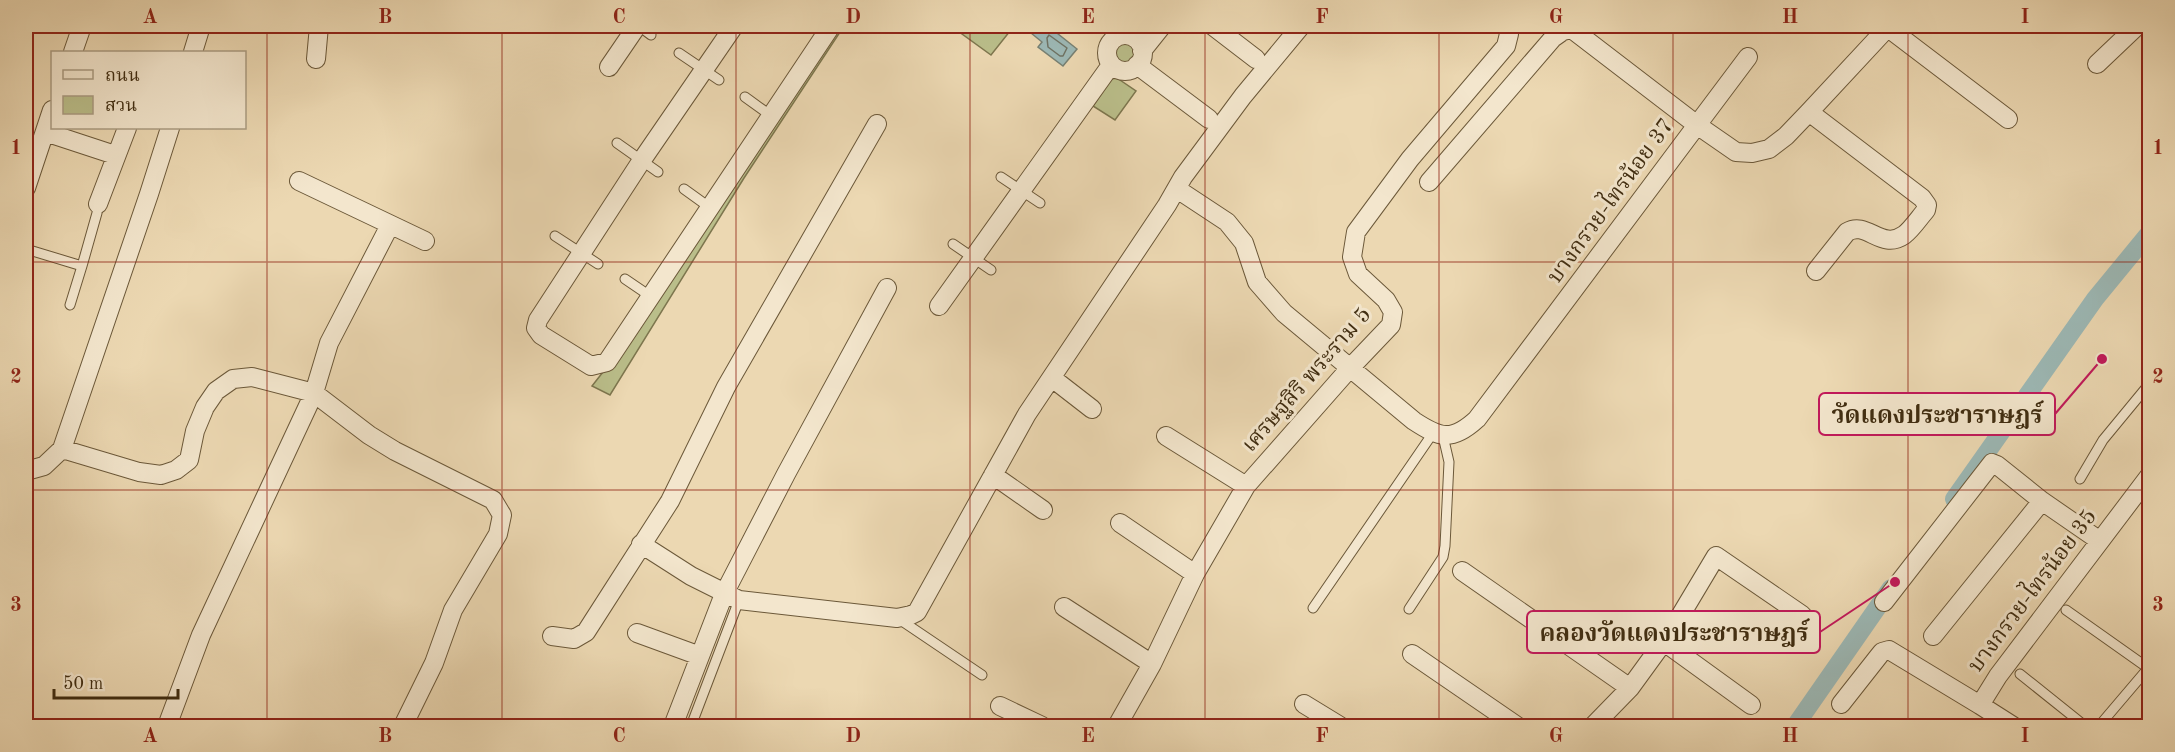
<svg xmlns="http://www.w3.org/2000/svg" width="2175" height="752" viewBox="0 0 2175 752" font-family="'Old Standard TT','Noto Serif Thai',serif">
<rect width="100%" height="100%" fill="#ecd8b2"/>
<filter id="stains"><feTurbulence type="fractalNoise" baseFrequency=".00333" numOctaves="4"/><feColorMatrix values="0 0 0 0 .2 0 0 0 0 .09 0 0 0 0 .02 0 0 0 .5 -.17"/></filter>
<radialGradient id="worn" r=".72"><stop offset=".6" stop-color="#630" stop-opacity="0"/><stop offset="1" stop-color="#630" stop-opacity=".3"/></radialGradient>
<path fill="#babe8a" stroke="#7d764e" stroke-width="1.5" d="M835 26H844L744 178 610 395 592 386 614 358Z
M951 26H1014L991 55Z
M1115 53a10 10 0 1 1 20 0a10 10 0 1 1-20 0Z
M1117 78 1136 91 1115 120 1093 106 1111 79Z"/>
<path fill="#9cb8b5" stroke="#778073" stroke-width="1.5" d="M1037 26H1048L1077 49 1063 66 1038 47 1042 42 1031 33Z"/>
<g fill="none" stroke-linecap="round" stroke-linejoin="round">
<path stroke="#6e7263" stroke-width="1.5" d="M1049 35 1067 48 1063 56H1060L1048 47 1047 38Z"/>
<path stroke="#9cb8b5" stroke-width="18" d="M1954 499 2095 299 2150 232
M1795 726 1891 588"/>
<g stroke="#6b5839" stroke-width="11">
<path id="lane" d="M639 26 651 35
M679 53 719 80
M745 97 770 115
M617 143 658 172
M1001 177 1040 203
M684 189 709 207
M555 236 598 264
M953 244 991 270
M26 249 82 266 97 213
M625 279 650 296
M70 305 82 266
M2080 479 2103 440 2150 383
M1313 608 1433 433
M1409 609 1443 557 1445 546 1449 462 1443 436
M2066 610 2148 668
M899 619 982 675
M2020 674 2085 726
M691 726 739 600
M2099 726 2150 666"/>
</g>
<g stroke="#6b5839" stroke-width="20">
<path id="street" d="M734 26 642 160 538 320 536 328 541 335 591 366 607 362 831 26
M1213 26 1256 59
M1887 27 2008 119
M1107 53a18 18 0 1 1 36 0a18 18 0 1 1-36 0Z
M1142 51 1162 26
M73 52 82 26
M193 52 201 26
M316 59 319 26
M2097 64 2137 26
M1137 65 1209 119
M609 67 637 26
M1809 112 1922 198 1927 205 1926 210C1919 218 1912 229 1904 235 1881 251 1867 220 1847 232L1816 271
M45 132 115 155
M299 181 425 241
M1429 182 1553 38 1563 31 1571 29 1577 33 1697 125 1748 57
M26 188 52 110
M1177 189 1227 222 1244 243 1257 282 1284 313 1414 421C1440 438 1452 442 1477 419L1697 125 1736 152 1752 153 1769 149 1786 136 1809 112 1889 26
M98 204 127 128
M939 306 1111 65
M1052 378 1092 409
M1166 436 1246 486
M62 449 139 472 161 475 176 470 189 460 195 431 205 407 216 391 233 379 252 377 314 393 369 435 395 451 493 500 502 515 498 534 453 610 434 663 403 726
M26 471 44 466 62 449 149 194 170 128
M993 475 1043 510
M1120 523 1195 574
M641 544 691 576 739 600 897 618 911 615 917 612 1027 414 1167 205 1183 177 1243 96 1301 26
M1462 571 1630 688
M1884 602 1992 463 1997 465 2042 501 2100 541
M1064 607 1152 664
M637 633 700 656
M552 636 574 639 586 632 670 501 726 387 877 124
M1933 636 2042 501
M1664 642 1751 705
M1412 654 1517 726
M1304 704 1340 726
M1841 704 1878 657 1882 652 1889 650 1980 705
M1000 706 1042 726
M167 726 201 635 314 393 329 343 390 225
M673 726 724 594 786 474 887 288
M1117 726 1152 664 1195 574 1246 486 1350 368 1391 325 1393 312 1386 300 1358 274 1352 257 1356 232 1410 159 1506 46 1509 34 1506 26
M1593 726 1630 688 1670 633 1716 556 1802 615
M2013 726 1980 705 1998 676 2150 475"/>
</g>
<use href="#lane" stroke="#f3e6cd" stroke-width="9"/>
<use href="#street" stroke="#f3e6cd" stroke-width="18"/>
</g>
<path fill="none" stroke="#8f2418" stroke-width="1.5" stroke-opacity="0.55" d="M267 26V726M502 26V726M736 26V726M970 26V726M1205 26V726M1439 26V726M1673 26V726M1908 26V726M26 262H2150M26 490H2150"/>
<g text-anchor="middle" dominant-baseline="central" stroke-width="6" stroke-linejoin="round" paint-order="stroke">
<g font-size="22" fill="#402d11" stroke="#f3e6cd">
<text transform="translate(1611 201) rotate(-54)">บางกรวย-ไทรน้อย 37</text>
<text transform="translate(1307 380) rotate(-49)">เศรษฐสิริ พระราม 5</text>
<text transform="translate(2033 591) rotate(-53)">บางกรวย-ไทรน้อย 35</text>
</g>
</g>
<path fill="none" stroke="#c2185b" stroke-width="2" d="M2102 359L2055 414M1895 582L1820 632"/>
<g fill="#c2185b" stroke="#f3e6cd" stroke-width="2">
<circle cx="2102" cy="359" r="6"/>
<circle cx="1895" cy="582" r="6"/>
</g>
<g fill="#f3e6cd" stroke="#c2185b" stroke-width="2">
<rect x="1819" y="393" width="236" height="42" rx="6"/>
<rect x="1527" y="611" width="293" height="42" rx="6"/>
</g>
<g font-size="24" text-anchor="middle" font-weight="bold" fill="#402d11">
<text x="1937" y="423">วัดแดงประชาราษฎร์</text>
<text x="1674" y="641">คลองวัดแดงประชาราษฎร์</text>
</g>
<rect width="2175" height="752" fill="none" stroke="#ecd8b2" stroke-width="66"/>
<rect x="51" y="51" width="195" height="78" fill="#f3e6cd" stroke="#ab9c82" stroke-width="1.5"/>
<rect x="63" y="70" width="30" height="9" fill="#f3e6cd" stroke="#ab9c82" stroke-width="1.5"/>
<text x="105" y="81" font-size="18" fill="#402d11">ถนน</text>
<rect x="63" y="96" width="30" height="18" fill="#babe8a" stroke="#ab9c82" stroke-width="1.5"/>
<text x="105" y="111" font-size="18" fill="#402d11">สวน</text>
<path d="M54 689v9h124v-9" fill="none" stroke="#402d11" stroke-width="3"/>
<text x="63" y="689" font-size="18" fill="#402d11" stroke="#f3e6cd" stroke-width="4.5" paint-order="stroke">50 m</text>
<rect x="33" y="33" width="2109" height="686" fill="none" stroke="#8f2418" stroke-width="2"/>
<g font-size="20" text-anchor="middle" font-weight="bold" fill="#8f2418">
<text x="150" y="23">A</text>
<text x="385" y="23">B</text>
<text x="619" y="23">C</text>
<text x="853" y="23">D</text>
<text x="1088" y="23">E</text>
<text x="1322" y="23">F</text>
<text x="1556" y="23">G</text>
<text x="1790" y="23">H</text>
<text x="2025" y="23">I</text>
<text x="16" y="154">1</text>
<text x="2158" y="154">1</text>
<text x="16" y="383">2</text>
<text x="2158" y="383">2</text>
<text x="16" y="611">3</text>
<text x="2158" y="611">3</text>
<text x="150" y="742">A</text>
<text x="385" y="742">B</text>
<text x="619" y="742">C</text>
<text x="853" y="742">D</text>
<text x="1088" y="742">E</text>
<text x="1322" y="742">F</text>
<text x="1556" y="742">G</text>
<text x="1790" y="742">H</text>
<text x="2025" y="742">I</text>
</g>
<rect width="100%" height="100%" filter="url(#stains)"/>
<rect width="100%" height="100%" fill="url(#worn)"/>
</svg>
